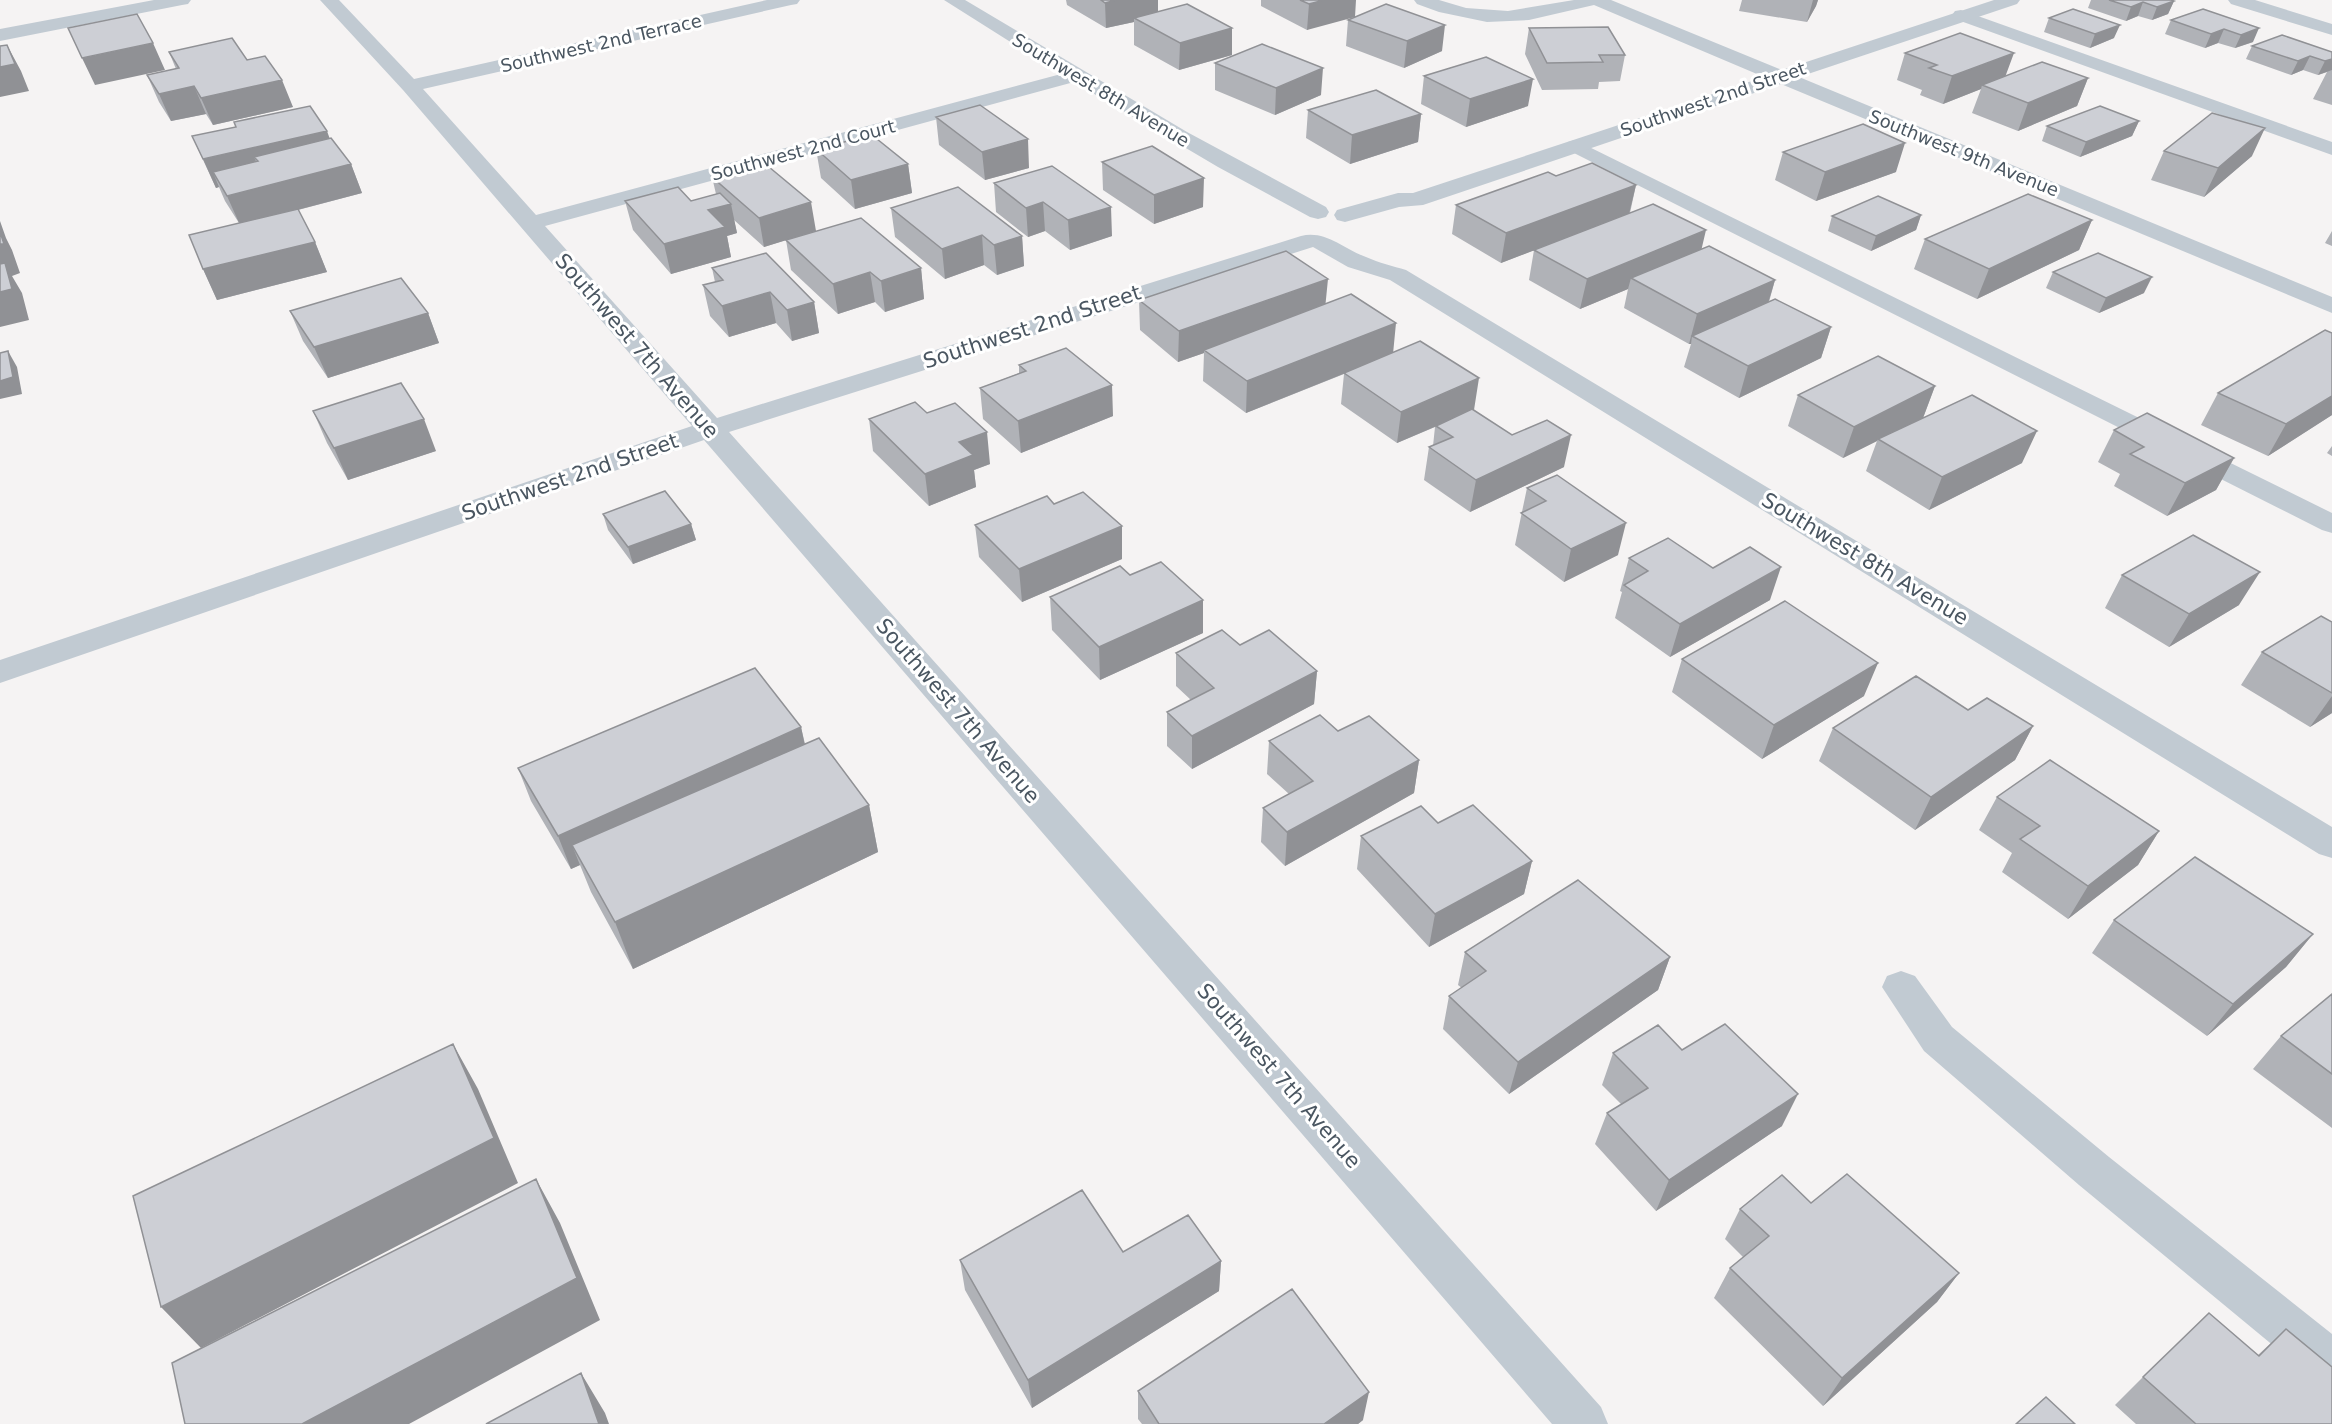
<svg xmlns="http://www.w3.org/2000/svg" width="2332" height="1424" viewBox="0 0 2332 1424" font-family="'DejaVu Sans',sans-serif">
<rect width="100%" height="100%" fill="#f5f3f3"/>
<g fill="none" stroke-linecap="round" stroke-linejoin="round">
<path fill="#c1cad2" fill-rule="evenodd" d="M1961 10 2332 142V155L1955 19 1952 15 1955 11Z
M1575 140 2332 513V533L2322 530 1568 150 1565 146 1568 142Z
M1901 971 1915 976 1952 1027 2109 1157 2332 1334V1387L2315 1380 2079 1185 1924 1051 1882 987 1887 976Z"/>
<path fill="#c1cad2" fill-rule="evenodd" d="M154 0H191L188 4 182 5 0 41V29Z
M320 0H339L414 79 767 0H800L797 4 791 5 423 89 536 215 1061 74 944 0H965L1187 132 1326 207 1329 212 1326 217 1318 219 1310 217 1218 167 1074 82 545 226 717 418 1301 236C1326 230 1343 249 1366 257 1379 263 1393 266 1406 270L2332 827V858L2319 854 1390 280 1348 267 1313 247 729 432 1601 1407 1608 1424H1552L704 440 0 683V660L692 426 403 90Z
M1414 0H1439L1466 8 1508 11 1574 0H1611L1782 70 1994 0H2020L2017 4 1799 77 2332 297V313L1781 84 1423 205 1399 207 1345 222 1337 220 1334 215 1337 210 1398 193H1413L1764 77 1594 5 1529 20 1487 22 1439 12 1417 4Z
M2228 0H2255L2332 24V35L2231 4Z"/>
</g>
<path fill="#b0b2b7" d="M1066 0H1158V12L1232 55 1179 70 1134 45V22L1106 28 1067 5Z
M1261 0H1356L1307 30 1261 6Z
M1742 0H1818L1816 6 1807 22 1739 11Z
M2091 0H2171L2174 1 2168 14 2152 20 2138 16 2126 21 2088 8Z
M2203 9 2253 42 2235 48 2218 43 2205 48 2165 34 2171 20Z
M2049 18 2114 38 2090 48 2044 32Z
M1348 20 1442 51 1404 68 1346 46Z
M1529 28 1625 55 1620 81 1599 82 1598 89 1542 90 1525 54Z
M2252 46 2332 52V105L2313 99 2327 72 2318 75 2303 70 2291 75 2246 59Z
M169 52 247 60 293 107 213 125 206 114 171 121 159 102 147 75 176 69Z
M1905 53 2005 76 2088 78 2077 106 2018 131 1972 113 1981 89 1943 104 1920 95 1922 90 1897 80Z
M1215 63 1321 95 1275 115 1215 90Z
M1424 76 1528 106 1466 127 1421 104Z
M1308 110 1421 114 1418 142 1350 164 1306 138Z
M936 117 1029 168 985 180 939 145Z
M2139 121 2132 136 2080 157 2042 141 2047 126Z
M192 136 329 139 351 164 362 193 298 210 315 242 327 272 217 300 203 269 239 223 225 201 219 187 216 188Z
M816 149 908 164 912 193 855 209 821 178Z
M2164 151 2252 156 2204 197 2151 180Z
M1783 152 1896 172 1816 201 1775 180Z
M1102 162 1203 207 1154 224 1103 190Z
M1052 166 1112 236 1070 250 1045 231 1028 237 996 212 994 183Z
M1556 176 1636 185 1630 213 1702 249 1775 280 1769 302 1831 327 1821 358 1739 398 1684 367 1691 344H1689L1624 308 1628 289 1580 309 1529 280 1534 250 1501 263 1452 234 1456 205Z
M712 177 816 231 921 268 924 299 885 312 875 302 838 314 791 270 786 240 764 247 734 220 737 233 727 236 731 257 671 274 633 230 625 201H691L716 194Z
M891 208 1022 236 1024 266 997 275 984 265 945 279 895 237Z
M1921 215 1916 230 1871 251 1828 231 1832 216Z
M2092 220 2079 250 1977 299 1914 269 1925 239Z
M2332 231V246L2325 243Z
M712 268 814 302 819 333 792 341 776 323 729 337 710 316 703 285 715 282Z
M2053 272 2144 293 2099 313 2046 288Z
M1139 300 1326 303 1473 410 1512 435 1564 467 1470 512 1424 480 1429 447 1433 446 1435 427 1397 443 1341 404 1344 374 1246 413 1203 381 1204 353 1178 362 1140 330Z
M290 311 428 313 439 343 328 378 303 341Z
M1019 365 1113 416 1021 453 983 419 980 388 1019 373Z
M1935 386 1923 418 1910 424 2022 463 1929 510 1866 471 1877 441 1843 458 1788 426 1798 395Z
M2218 393 2332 415 2268 456 2201 425Z
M313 411 436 451 348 480 327 443Z
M927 413 990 464 974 470 976 487 929 506 873 451 869 419Z
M2114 430 2234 458 2216 490 2167 516 2114 486 2120 474 2098 462Z
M2332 446V456L2327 453Z
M1557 475 1618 555 1564 582 1515 545 1527 488Z
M1054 504 1122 559 1022 602 979 557 975 525Z
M603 514 691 524 696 540 633 564 608 530Z
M1629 558 1713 568 1770 600 1670 657 1615 618 1622 592 1620 591Z
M1130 575 1203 600V633L1100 680 1052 630 1050 597Z
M2122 575 2239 605 2169 647 2105 608Z
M2332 622V713L2310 727 2241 685 2262 652Z
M1240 645 1317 671 1314 704 1192 769 1167 746V712L1191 700 1176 686V653Z
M1682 659 1864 696 1762 759 1672 692Z
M1968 710 2033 726 2015 760 1915 830 1819 761 1833 728Z
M801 727 805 744 869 805 878 852 633 969 591 892 580 865 571 869 531 801 518 768Z
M1338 731 1419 760 1414 793 1285 866 1261 842 1263 808 1289 794 1267 774 1269 741Z
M1997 797 2159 831 2138 865 2068 919 2002 872 2012 853 1979 830Z
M1438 823 1532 861 1524 894 1429 947 1357 869 1361 836Z
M2114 920 2313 934 2286 967 2207 1036 2092 953Z
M1465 952 1670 957 1658 990 1509 1094 1443 1029 1449 996 1462 988 1458 985Z
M2332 994V1128L2253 1069 2281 1036Z
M1682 1050 1782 1126 1656 1211 1595 1144 1607 1113 1621 1104 1602 1085 1613 1053Z
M1811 1203 1959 1273 1937 1302 1823 1406 1714 1298 1730 1268 1743 1257 1725 1239 1740 1209Z
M1123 1252 1221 1261 1219 1291 1032 1408 965 1290 960 1260Z
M2286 1329 2332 1424H2136L2115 1405 2143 1377 2258 1355Z
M1138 1391 1363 1420 1358 1424H1142L1138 1419Z"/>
<path fill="#909195" d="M1116 0H1158V16L1134 18V22L1106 28 1105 3Z
M1324 0H1356L1355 17 1307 30 1309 4Z
M1813 0H1818L1816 6 1807 22Z
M2174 1 2168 14 2152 20 2157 7Z
M2143 2 2138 16 2126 21 2131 7Z
M1445 25 1442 51 1404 68 1407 41Z
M2120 25 2114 38 2090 48 2095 34Z
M1232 28V55L1179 70 1180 43Z
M2259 28 2253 42 2235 48 2241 35Z
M2224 29 2218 43 2205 48 2211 34Z
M153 43 165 70 95 85 82 58Z
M7 45 21 71 29 91 0 97V67Z
M2014 53 2004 80 1982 85 1981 89 1943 104 1952 76Z
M2310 56 2303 70 2291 75 2298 61Z
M2332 59V70L2318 75 2325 61Z
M1323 68 1321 95 1275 115 1276 88Z
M2088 78 2077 106 2018 131 2028 103Z
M1533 79 1528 106 1466 127 1470 99Z
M282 80 293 107 213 125 201 98Z
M194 86 206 114 171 121 159 94Z
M1421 114 1418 142 1350 164 1352 135Z
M2139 121 2132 136 2080 157 2086 142Z
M2265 128 2252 156 2204 197 2218 168Z
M327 131 337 159 258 161 254 157 263 177 213 172 219 187 216 188 203 159Z
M1028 139 1029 168 985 180 982 152Z
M1905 143 1896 172 1816 201 1825 172Z
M351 164 362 193 240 225 227 196Z
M908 164 912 193 855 209 851 180Z
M1204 178 1203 207 1154 224V195Z
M1636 185 1629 214 1501 263 1506 233Z
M811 202 816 231 764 247 759 218Z
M1043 202 1045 231 1028 237 1026 208Z
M731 204 737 233 727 236 731 257 671 274 664 244 708 210Z
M1111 207 1112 236 1070 250 1068 220Z
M1921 215 1916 230 1871 251 1876 236Z
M2092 220 2079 250 1977 299 1989 269Z
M0 221 6 238 12 250 20 273 12 276 22 293 29 320 0 327Z
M1706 230 1699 260 1631 278 1628 289 1580 309 1587 279Z
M982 235 984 265 945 279 942 249Z
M1022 236 1024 266 997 275 994 245Z
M315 242 327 272 217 300 203 269Z
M921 268 924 299 885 312 881 281Z
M870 272 875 302 838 314 833 284Z
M2152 277 2144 293 2099 313 2106 298Z
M1328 279 1325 309 1204 350V353L1178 362 1179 331Z
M1775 280 1766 310 1692 336 1691 344H1689L1697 314Z
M770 292 776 323 729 337 722 306Z
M814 302 819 333 792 341 787 310Z
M428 313 439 343 328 378 314 347Z
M1396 323 1393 354 1246 413 1247 381Z
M1831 327 1821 358 1739 398 1748 366Z
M8 351 17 367 22 394 0 399V381Z
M1479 378 1474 410 1397 443 1401 412Z
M1112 385 1113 416 1021 453 1018 421Z
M1935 386 1923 418 1879 440 1878 439 1877 441 1843 458 1854 427Z
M2332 396V415L2268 456 2286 424Z
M424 419 436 451 348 480 334 448Z
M2037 431 2022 463 1929 510 1942 477Z
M987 432 990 464 974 470 976 487 929 506 925 474 959 442Z
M1571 435 1564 467 1470 512 1476 480Z
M2234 458 2216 490 2167 516 2185 483Z
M1626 523 1618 555 1564 582 1571 549Z
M691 524 696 540 633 564 628 547Z
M1122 526V559L1022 602 1019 569Z
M1781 567 1770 600 1670 657 1680 624Z
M2260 572 2239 605 2169 647 2189 614Z
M1203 600V633L1100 680 1099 647Z
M1878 663 1864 696 1762 759 1774 725Z
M1317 671 1314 704 1192 769V736Z
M2332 696V713L2310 727Z
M2033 726 2015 760 1915 830 1931 797Z
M801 727 808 760 572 845 580 865 571 869 558 836Z
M1419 760 1414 793 1285 866 1287 832Z
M869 805 878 852 633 969 615 922Z
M2159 831 2138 865 2068 919 2088 886Z
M1532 861 1524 894 1429 947 1435 914Z
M2313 934 2286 967 2207 1036 2233 1004Z
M1670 957 1658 990 1509 1094 1518 1062Z
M453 1044 478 1089 518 1183 201 1348 161 1307Z
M1798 1094 1782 1126 1656 1211 1669 1180Z
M536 1179 560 1223 600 1320 409 1424H302Z
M1221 1261 1219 1291 1032 1408 1028 1380Z
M1959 1273 1937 1302 1823 1406 1842 1378Z
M581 1373 605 1413 609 1424H599Z
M1369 1392 1363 1420 1358 1424H1324Z"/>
<path fill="#cdcfd5" stroke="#909195" stroke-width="1.5" d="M1101 0H1116L1105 3Z
M1300 0H1324L1309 4Z
M2109 0H2171L2174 1 2157 7 2143 2 2131 7Z
M1187 4 1232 28 1180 43 1134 18Z
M1386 4 1445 25 1407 41 1348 20Z
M2073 9 2120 25 2095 34 2049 18Z
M2203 9 2259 28 2241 35 2224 29 2211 34 2171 20Z
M137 14 153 43 82 58 68 28Z
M1608 27 1625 55H1599L1603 62 1547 63 1529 28Z
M1960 33 2014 53 1952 76 1929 68 1937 65 1905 53Z
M2282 35 2332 52V59L2325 61 2310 56 2298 61 2252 46Z
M232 38 247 60 265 56 282 80 201 98 194 86 159 94 147 75 179 68 169 52Z
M1262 44 1323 68 1276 88 1215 63Z
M7 45 15 64 0 67V46Z
M1486 57 1533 79 1470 99 1424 76Z
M2042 62 2088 78 2028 103 1982 85Z
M1376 90 1421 114 1352 135 1308 110Z
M980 105 1028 139 982 152 936 117Z
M310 106 327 131 203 159 192 136 236 127 234 122Z
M2100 106 2139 121 2086 142 2047 126Z
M2212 113 2265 128 2218 168 2164 151Z
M1863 124 1905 143 1825 172 1783 152Z
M872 135 908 164 851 180 816 149Z
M331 138 351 164 227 196 213 172 258 161 254 157Z
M1152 146 1204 178 1154 195 1102 162Z
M763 162 811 202 759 218 712 177Z
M1592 163 1636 185 1506 233 1456 205 1548 172 1556 176Z
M1052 166 1111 207 1068 220 1043 202 1026 208 994 183Z
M678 187 691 201 720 193 731 204 708 210 725 227 664 244 625 201Z
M958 187 1022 236 994 245 982 235 942 249 891 208Z
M2028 194 2092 220 1989 269 1925 239Z
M1878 196 1921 215 1876 236 1832 216Z
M1653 204 1706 230 1587 279 1534 250Z
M298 209 315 242 203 269 189 235Z
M861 218 921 268 881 281 870 272 833 284 786 240Z
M0 232 4 244H0Z
M1709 246 1775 280 1697 314 1631 278Z
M1286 251 1328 279 1179 331 1139 300Z
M766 253 814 302 787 310 770 292 722 306 703 285 723 280 712 268Z
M2098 253 2152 277 2106 298 2053 272Z
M5 263 12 289 0 292V264Z
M401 278 428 313 314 347 290 311Z
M1351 294 1396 323 1247 381 1204 350Z
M1775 299 1831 327 1748 366 1692 336Z
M2325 330 2332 333V396L2286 424 2218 393Z
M1420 341 1479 378 1401 412 1344 373Z
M1066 348 1112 385 1018 421 980 388 1026 371 1019 365Z
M8 351 13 377 0 381V353Z
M1878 356 1935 386 1854 427 1798 395Z
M401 383 424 419 334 448 313 411Z
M1972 395 2037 431 1942 477 1878 439Z
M915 402 927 413 955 403 987 432 959 442 973 455 925 474 869 419Z
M1472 409 1512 435 1547 420 1571 435 1476 480 1429 447 1453 437 1436 426Z
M2147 413 2234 458 2185 483 2130 454 2144 447 2114 430Z
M1557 475 1626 523 1571 549 1521 513 1546 501 1527 488Z
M665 491 691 524 628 547 603 514Z
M1083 492 1122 526 1019 569 975 525 1047 496 1054 504Z
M2193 535 2260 572 2189 614 2122 575Z
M1668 538 1713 568 1750 547 1781 567 1680 624 1624 585 1648 571 1629 558Z
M1161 562 1203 600 1099 647 1050 597 1120 566 1130 575Z
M1785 601 1878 663 1774 725 1682 659Z
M2321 616 2332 622V693L2262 652Z
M1222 630 1240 645 1269 630 1317 671 1192 736 1167 712 1214 688 1176 653Z
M755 668 801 727 558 836 518 768Z
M1916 676 1968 710 1987 698 2033 726 1931 797 1833 728Z
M1320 715 1338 731 1369 716 1419 760 1287 832 1263 808 1313 781 1269 741Z
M819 738 869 805 615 922 572 845Z
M2050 760 2159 831 2088 886 2020 839 2040 826 1997 797Z
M1473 805 1532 861 1435 914 1361 836 1421 806 1438 823Z
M2195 857 2313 934 2233 1004 2114 920Z
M1578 880 1670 957 1518 1062 1449 996 1486 971 1465 952Z
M2332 994V1074L2281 1036Z
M1725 1024 1798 1094 1669 1180 1607 1113 1648 1088 1613 1053 1658 1025 1682 1050Z
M453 1044 494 1138 161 1307 133 1196Z
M1847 1174 1959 1273 1842 1378 1730 1268 1769 1236 1740 1209 1782 1175 1811 1203Z
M536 1179 577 1278 302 1424H185L172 1363Z
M1082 1190 1123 1252 1188 1215 1221 1261 1028 1380 960 1260Z
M1292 1289 1369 1392 1324 1424H1159L1138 1391Z
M2209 1313 2259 1356 2286 1329 2332 1367V1424H2196L2143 1377Z
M581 1373 599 1424H486Z
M2046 1397 2075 1424H2016Z"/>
<g text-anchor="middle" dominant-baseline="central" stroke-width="6" stroke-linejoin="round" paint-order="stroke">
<g font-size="18" fill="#4a5661" stroke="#fff">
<text transform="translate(601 43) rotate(-13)">Southwest 2nd Terrace</text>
<text transform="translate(1101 90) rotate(31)">Southwest 8th Avenue</text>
<text transform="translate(1713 99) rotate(-19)">Southwest 2nd Street</text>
<text transform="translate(803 150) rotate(-15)">Southwest 2nd Court</text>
<text transform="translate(1964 153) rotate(22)">Southwest 9th Avenue</text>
</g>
<g font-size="21" fill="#4a5661" stroke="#fff">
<text transform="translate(1032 327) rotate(-18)">Southwest 2nd Street</text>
<text transform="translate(637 346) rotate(49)">Southwest 7th Avenue</text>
<text transform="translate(570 477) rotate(-19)">Southwest 2nd Street</text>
<text transform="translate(1865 559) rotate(31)">Southwest 8th Avenue</text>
<text transform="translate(958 711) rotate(49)">Southwest 7th Avenue</text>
<text transform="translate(1279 1076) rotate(49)">Southwest 7th Avenue</text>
</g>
</g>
</svg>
